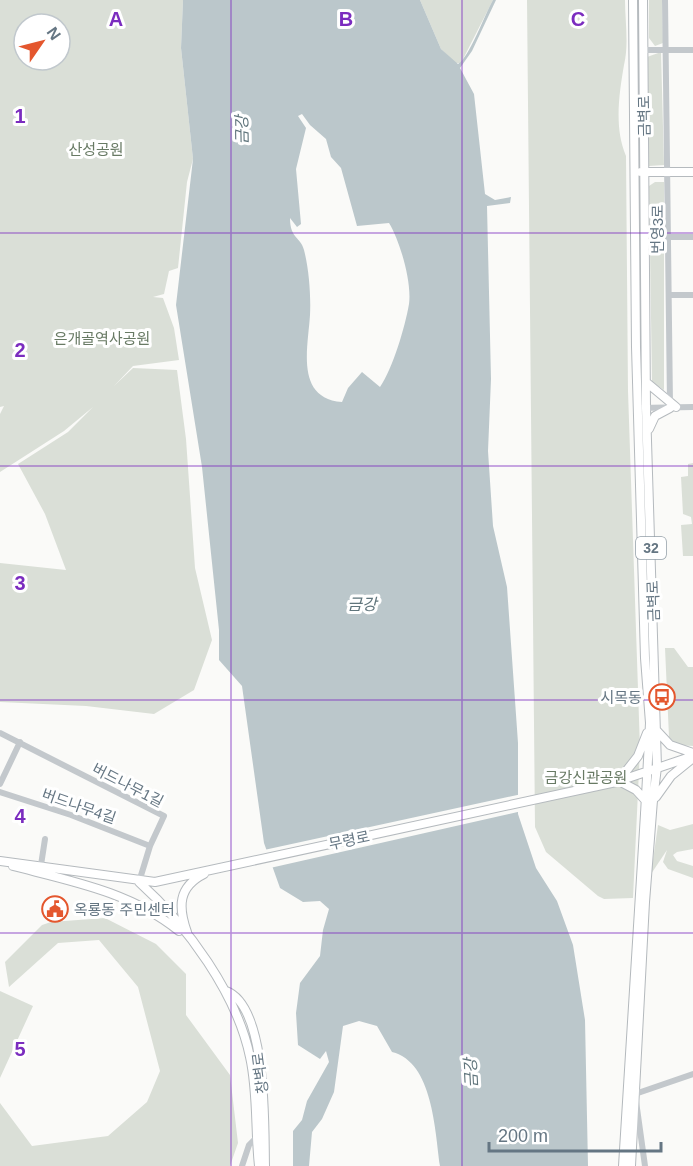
<svg xmlns="http://www.w3.org/2000/svg" width="693" height="1166" viewBox="0 0 693 1166" font-family="Helvetica,'Noto Sans KR',sans-serif">
<rect width="100%" height="100%" fill="#fafaf8"/>
<path fill="#dadfd7" fill-rule="evenodd" d="M0 0H183L181 48 193 159 187 182 178 268 169 271 164 294 153 297 163 298 174 328 179 360 133 366 114 386 133 368 177 370 186 439 195 568 212 640 194 690 154 714 86 706 0 702V563L66 570 45 514 18 464 68 432 93 407 64 431 0 472V414L4 406 0 407ZM24 24H60V60H24Z
M420 0H493L461 63H455L441 49Z
M527 0H625C625 20 629 45 624 65 619 94 614 128 626 156L628 391 640 749 633 898 604 899 598 896 546 852 535 827Z
M649 0H662L663 43 655 46 649 38Z
M661 52 664 165 649 166 647 57Z
M655 182H664V390L652 382 649 186Z
M693 463V556H683L681 525 692 524 691 517 683 514 681 477 688 476V464Z
M665 648H674L688 667H693V746L677 745 669 737Z
M693 824V849L677 852 673 855 677 861 693 866V878L668 869 663 862 667 850 651 874 658 825 670 830Z
M105 918 156 944 186 974V1015L230 1075 238 1143 230 1166H0V1103L32 1146 108 1136 147 1102 160 1071 138 987 99 940 58 943 9 987 5 962 42 925 51 922Z
M0 991 33 1006 0 1078Z"/>
<path fill="#bbc7cb" fill-rule="evenodd" d="M183 0H420L441 49 458 64C469 58 485 14 493 0H496L472 51 460 68 474 94 485 194 495 200 511 197 510 203 487 206 491 379 488 451 493 526 507 587 518 743V814L536 868 557 901 573 945 585 1020 588 1166H440C435 1131 433 1062 392 1052L377 1026 359 1021 343 1026 334 1092 322 1119 312 1132 309 1166H293V1131L302 1120 307 1101 329 1062 326 1051 320 1059 298 1045 296 1013 300 983 320 956 323 930 329 909 320 901 303 902 280 888 264 843 242 686 219 660V630L202 467 176 305 193 159 181 48ZM302 114 310 125 326 139 331 157 341 168 357 226 389 223C400 241 412 282 409 304 405 327 393 368 380 387L362 372 348 388 342 402C295 398 308 348 310 315 311 296 309 269 304 250 301 237 290 239 290 218L297 227 301 224 296 169 306 128 298 116Z"/>
<path fill="#fafaf8" d="M522 794V811L270 868 264 850Z"/>
<g fill="none" stroke-linecap="round" stroke-linejoin="round">
<g stroke="#b5babe" stroke-width="10">
<path id="major" d="M633 0 636 347 645 658 650 723 645 814
M643 0 646 408 657 767 653 800
M641 172H693
M646 382 676 407
M649 429 655 416 670 408
M657 731 670 745 693 753
M620 779 638 756 647 733
M619 781 636 790 646 801
M656 797 671 776 693 758
M0 861 155 882 616 782 693 756
M13 866C71 881 131 892 179 931
M139 882C187 925 237 994 250 1057 258 1092 255 1130 259 1166
M187 932C178 907 178 887 204 874
M226 991C268 1006 264 1129 265 1166"/>
</g>
<g stroke="#b4b9bd" stroke-width="10">
<path id="highway" d="M623 1166 645 814
M631 1166 645 902 653 800"/>
</g>
<path stroke="#c3c8cc" stroke-width="6" d="M665 0 670 404
M644 50H693
M669 237H693
M669 295H693
M639 408 693 407
M0 733 164 816 150 846 139 882
M0 784 20 742
M0 792 71 815 150 846
M41 865 45 839
M242 1166 249 1145 256 1138
M645 1166 635 1094 693 1074"/>
<use href="#major" stroke="#fff" stroke-width="8"/>
<use href="#highway" stroke="#fff" stroke-width="8"/>
</g>
<path fill="none" stroke="#7b2cbf" stroke-width="1.5" stroke-opacity="0.55" d="M231 0V1166M462 0V1166M0 233H693M0 466H693M0 700H693M0 933H693"/>
<defs>
<g id="bus-ring" transform="scale(1.35)"><circle r="9.5" fill="#fff" stroke="#e4572e" stroke-width="1.5"/><path d="M-5-6H5V4H4V6H2V4H-2V6H-4V4H-5ZM-3.5-4V0h7V-4ZM-3.5 1.2v1.5H-2V1.2ZM2 1.2v1.5H3.5V1.2Z" fill="#e4572e"/></g>
<g id="civic-ring" transform="scale(1.35)"><circle r="9.5" fill="#fff" stroke="#e4572e" stroke-width="1.5"/><path d="M-.6-6.5H3V-4.5H.6V-3L4-1V1h2V6H-6V1h2V-1L-.6-3ZM-1.2 2.5V6h2.4V2.5Z" fill="#e4572e"/></g>
</defs>
<g fill-rule="evenodd">
<use href="#bus-ring" x="662" y="697"/>
<use href="#civic-ring" x="55" y="909"/>
</g>
<g text-anchor="middle" dominant-baseline="central" stroke-width="6" stroke-linejoin="round" paint-order="stroke">
<rect fill="#fff" stroke="#939fa8" stroke-width="1.5" x="636" y="537" width="30" height="22" rx="4.5"/>
<g font-size="14" font-weight="bold" fill="#657683">
<text x="651" y="548">32</text>
</g>
<g font-size="15" fill="#657683" stroke="#fff">
<text transform="translate(644 116) rotate(-91)">금벽로</text>
<text transform="translate(657 229) rotate(-90)">번영3로</text>
<text transform="translate(653 601) rotate(-92)">금벽로</text>
<text transform="translate(128 785) rotate(27)">버드나무1길</text>
<text transform="translate(79 806) rotate(19)">버드나무4길</text>
<text transform="translate(349 840) rotate(-12)">무령로</text>
<text transform="translate(260 1073) rotate(-97)">창벽로</text>
</g>
<g font-size="15" fill="#687a64" stroke="#fff">
<text x="96" y="149">산성공원</text>
<text x="102" y="338">은개골역사공원</text>
<text x="586" y="777">금강신관공원</text>
</g>
<g font-size="15" fill="#657683" stroke="#fff" text-anchor="end">
<text x="642" y="697">시목동</text>
<text x="74" y="909" text-anchor="start">옥룡동 주민센터</text>
</g>
<g font-size="16" font-style="italic" fill="#60757c" stroke="#fff">
<text transform="translate(242 130) rotate(-91)">금강</text>
<text x="362" y="604">금강</text>
<text transform="translate(471 1073) rotate(-93)">금강</text>
</g>
</g>
<g font-size="20" text-anchor="middle" font-weight="bold" fill="#7b2cbf" stroke="#fff" stroke-width="6" stroke-linejoin="round" paint-order="stroke">
<text x="116" y="26">A</text>
<text x="346" y="26">B</text>
<text x="578" y="26">C</text>
<text x="20" y="123">1</text>
<text x="20" y="357">2</text>
<text x="20" y="590">3</text>
<text x="20" y="823">4</text>
<text x="20" y="1056">5</text>
</g>
<g transform="translate(42 42) rotate(55)"><circle r="28" fill="#ffffff" stroke="#c1c8cd" stroke-width="1.5"/>
<path d="M0-4.5L10 22L0 15L-10 22Z" fill="#e4572e"/>
<text y="-9" font-size="16" font-weight="bold" text-anchor="middle" fill="#657683">N</text>
</g>
<path d="M489 1142v9h172v-9" fill="none" stroke="#657683" stroke-width="3"/>
<text x="498" y="1142" font-size="18" fill="#657683" stroke="#ffffff" stroke-width="4.5" paint-order="stroke">200 m</text>
</svg>
